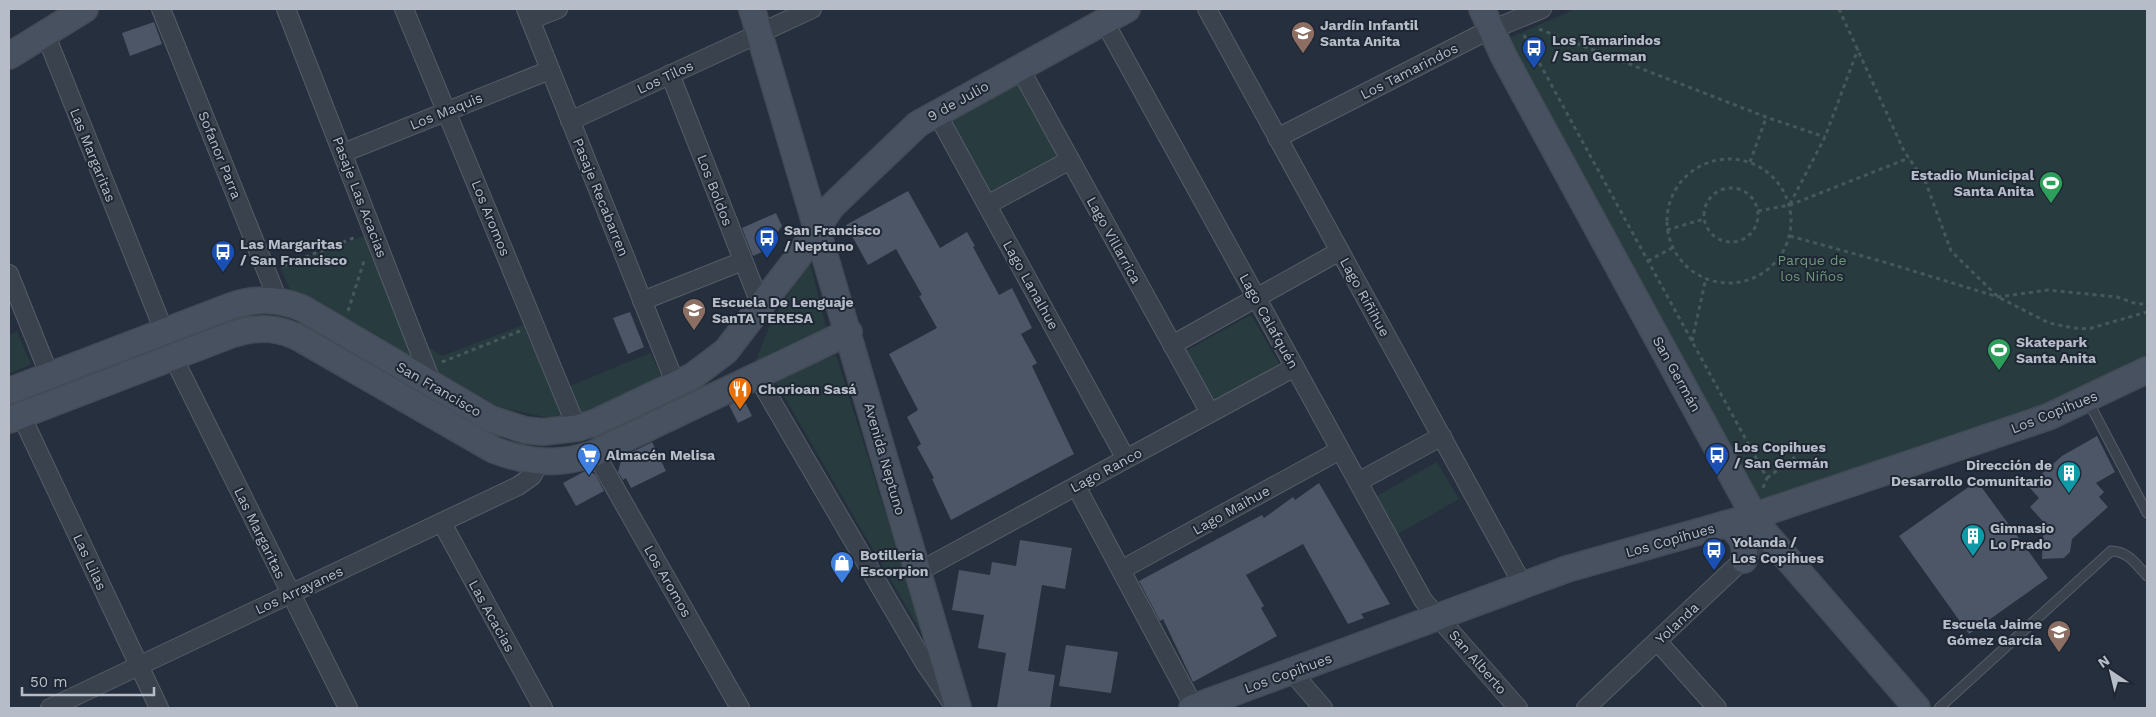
<svg xmlns="http://www.w3.org/2000/svg" width="2156" height="717" viewBox="0 0 2156 717" font-family="'Work Sans',sans-serif">
<rect width="100%" height="100%" fill="#262f3d"/>
<path fill="#283c3f" d="M1576 9H2147V360L2087 391 1770 503 1758 499 1530 77 1521 70 1509 38Z
M1020 83 1059 160 988 198 947 121Z
M364 236 407 333 442 356 523 325 553 393 650 353 661 375 592 413 554 419 499 407 319 304 292 294 280 267Z
M809 260 827 331 752 370 771 323Z
M1251 315 1281 367 1213 405 1184 352Z
M17 332 31 364 9 374V335Z
M836 355 924 637 774 379Z
M1437 462 1459 499 1396 535 1375 497Z"/>
<path fill="#4c5666" d="M154 22 162 44 130 56 122 33Z
M908 191 940 248 967 232 975 246 973 247 999 295 1012 288 1032 328 1021 334 1037 363 1032 366 1074 454 951 520 932 479 934 478 917 447 921 444 907 417 918 410 889 354 937 328 919 296 922 295 896 249 868 265 846 225Z
M776 213 782 226 764 251 753 256 742 228Z
M630 312 644 347 628 354 613 318Z
M739 400 746 404 752 416 738 423 729 405Z
M2097 436 2115 472 2096 483 2104 492 2099 497 2108 507 2072 539 2070 552 2064 558 2042 559 2043 536 2050 529 2030 507 2039 498 2028 486 2062 456Z
M652 442 666 471 631 488 626 478 623 480 618 472 622 457Z
M585 471 595 474 604 491 576 506 563 483Z
M1977 481 2048 578 1969 634 1899 536Z
M1319 483 1390 604 1361 614 1364 618 1348 624 1303 544 1246 575 1264 606 1261 608 1277 636 1193 682 1163 619 1160 621 1139 581 1262 515 1264 518 1293 497 1295 500Z
M1020 540 1072 548 1065 589 1042 585 1028 671 1055 675 1050 708H997L1006 653 978 648 984 615 952 610 959 570 990 575 992 562 1016 566Z
M1066 645 1118 652 1111 693 1059 686Z"/>
<g fill="none" stroke-linecap="round" stroke-linejoin="round">
<g stroke="#555d68" stroke-width="11">
<path id="lane" d="M2088 401 2147 513
M1939 708 2111 551C2128 551 2136 564 2147 576"/>
</g>
<g stroke="#555d68" stroke-width="20">
<path id="street" d="M161 9 278 300
M286 9 433 386
M404 9 577 428
M526 9 676 385
M1207 9 1523 585
M530 20 558 9
M1104 21 1423 600 1518 708
M45 33 164 331
M1019 67 1210 413
M670 74 761 306
M936 112 1126 459
M570 121 812 9
M1277 138 1481 34 1542 9
M343 153 550 70
M987 205 1070 160
M9 274 49 374
M642 301 743 261
M1172 345 1340 251
M173 357 348 708
M757 376 924 662 950 700
M21 415 159 708
M595 453 740 708
M1358 482 1442 436
M1076 486 1194 707
M442 523 543 708
M1121 570 1340 450
M918 572 1295 367
M1657 641 1717 708
M1291 671 1323 708
M50 708 518 486 532 476 540 462
M1586 708 1767 537"/>
</g>
<g stroke="#434b57" stroke-width="28">
<path id="secondary" d="M752 9 958 708
M1482 9 1504 57 1760 527 1917 708
M9 56 85 9
M9 391 231 306C256 298 277 298 302 308L491 419 525 430 543 432 577 428 594 423 693 376 726 351 798 257 832 206 918 124 1127 9
M9 420 233 334C259 326 279 327 303 340L494 450C528 463 560 466 595 453L849 332
M1725 524C1740 531 1747 544 1744 560
M1192 708 1567 569 1754 516 2048 417 2147 370"/>
</g>
<path stroke="#46585c" stroke-width="3" stroke-dasharray="4 4" stroke-linecap="butt" d="M1839 9 1904 151 1926 183 1951 251 1998 297 2049 323 2074 328 2088 329 2147 312
M1539 29 1766 117 1825 137
M1524 35 1767 478 1763 488
M1667 221a62 62 0 1 1 124 0a62 62 0 1 1-124 0Z
M1750 162 1766 118
M1704 215a27 27 0 1 1 54 0a27 27 0 1 1-54 0Z
M1790 204 1825 137 1858 49
M1758 211 1790 205 1909 158
M1667 230 1704 219
M1790 236 1884 262 1998 297 2048 290 2117 297 2137 304H2147
M1648 261 1672 248
M283 266 356 237
M348 311 365 258
M1692 341 1706 278
M442 362 520 331
M1767 478 1795 457"/>
<use href="#lane" stroke="#3a424e" stroke-width="9"/>
<use href="#street" stroke="#3a424e" stroke-width="18"/>
<use href="#secondary" stroke="#485160" stroke-width="25"/>
</g>
<defs>
<g id="school-pin" transform="scale(1.25)"><path d="M0 17L-7.5 6A9.5 9.5 0 1 1 7.5 6Z" fill="#8d6e63" stroke="#1e2733"/><path d="M0-5L7-2L0 1L-7-2ZM-4 1L0 2.5L4 1V4Q0 6-4 4Z" fill="#fff"/></g>
<g id="bus-pin" transform="scale(1.25)"><path d="M0 17L-7.5 6A9.5 9.5 0 1 1 7.5 6Z" fill="#1a4fb4" stroke="#1e2733"/><path d="M-5-6H5V4H4V6H2V4H-2V6H-4V4H-5ZM-3.5-4V0h7V-4ZM-3.5 1.2v1.5H-2V1.2ZM2 1.2v1.5H3.5V1.2Z" fill="#fff"/></g>
<g id="stadium-pin" transform="scale(1.25)"><path d="M0 17L-7.5 6A9.5 9.5 0 1 1 7.5 6Z" fill="#2e9e5b" stroke="#1e2733"/><path d="M0-5a6.5 5 0 1 0 0 10a6.5 5 0 1 0 0-10ZM-3.5-1.8h7v3.6h-7Z" fill="#fff"/></g>
<g id="restaurant-pin" transform="scale(1.25)"><path d="M0 17L-7.5 6A9.5 9.5 0 1 1 7.5 6Z" fill="#e8710a" stroke="#1e2733"/><path d="M-5-6h1v4h1v-4h1v4h1v-4h1v5L-1.5 .5V6h-2V.5L-5-1ZM5-6V6H3V1.5H1.5Q1.5-4 5-6Z" fill="#fff"/></g>
<g id="supermarket-pin" transform="scale(1.25)"><path d="M0 17L-7.5 6A9.5 9.5 0 1 1 7.5 6Z" fill="#3f7fe0" stroke="#1e2733"/><path d="M-6-5.5h2.5l.6 2H6L4.5 2H-2.5L-4.4-4H-6ZM-1.5 3.2a1.3 1.3 0 1 0 .1 0ZM3 3.2a1.3 1.3 0 1 0 .1 0Z" fill="#fff"/></g>
<g id="building-pin" transform="scale(1.25)"><path d="M0 17L-7.5 6A9.5 9.5 0 1 1 7.5 6Z" fill="#0f9aa8" stroke="#1e2733"/><path d="M-4-6H4V6H1V3H-1V6H-4ZM-2.5-4.3h1.7v1.8h-1.7ZM.8-4.3h1.7v1.8H.8ZM-2.5-1h1.7V.8h-1.7ZM.8-1h1.7V.8H.8Z" fill="#fff"/></g>
<g id="shop-pin" transform="scale(1.25)"><path d="M0 17L-7.5 6A9.5 9.5 0 1 1 7.5 6Z" fill="#3f7fe0" stroke="#1e2733"/><path d="M-5-2.5h2.3a2.7 3.5 0 0 1 5.4 0H5L5.5 6h-11ZM-1.5-2.5h3a1.5 2.3 0 0 0-3 0Z" fill="#fff"/></g>
</defs>
<g fill-rule="evenodd">
<use href="#school-pin" x="1303" y="33"/>
<use href="#bus-pin" x="1534" y="48"/>
<use href="#stadium-pin" x="2051" y="183"/>
<use href="#bus-pin" x="767" y="238"/>
<use href="#bus-pin" x="223" y="252"/>
<use href="#school-pin" x="694" y="310"/>
<use href="#stadium-pin" x="1999" y="350"/>
<use href="#restaurant-pin" x="740" y="389"/>
<use href="#supermarket-pin" x="589" y="455"/>
<use href="#bus-pin" x="1717" y="455"/>
<use href="#building-pin" x="2069" y="473"/>
<use href="#building-pin" x="1973" y="536"/>
<use href="#bus-pin" x="1714" y="550"/>
<use href="#shop-pin" x="842" y="563"/>
<use href="#school-pin" x="2059" y="632"/>
</g>
<g text-anchor="middle" dominant-baseline="central" stroke-width="4" stroke-linejoin="round" paint-order="stroke">
<g font-size="14" font-weight="bold" fill="#b6bdc8" stroke="#1e2733" text-anchor="start">
<text x="1320" y="25">Jardín Infantil<tspan x="1320" dy="16">Santa Anita</tspan></text>
<text x="1552" y="40">Los Tamarindos<tspan x="1552" dy="16">/ San German</tspan></text>
<text x="2034" y="175" text-anchor="end">Estadio Municipal<tspan x="2034" dy="16">Santa Anita</tspan></text>
<text x="784" y="230">San Francisco<tspan x="784" dy="16">/ Neptuno</tspan></text>
<text x="240" y="244">Las Margaritas<tspan x="240" dy="16">/ San Francisco</tspan></text>
<text x="712" y="302">Escuela De Lenguaje<tspan x="712" dy="16">SanTA TERESA</tspan></text>
<text x="2016" y="342">Skatepark<tspan x="2016" dy="16">Santa Anita</tspan></text>
<text x="758" y="389">Chorioan Sasá</text>
<text x="1734" y="447">Los Copihues<tspan x="1734" dy="16">/ San Germán</tspan></text>
<text x="606" y="455">Almacén Melisa</text>
<text x="2052" y="465" text-anchor="end">Dirección de<tspan x="2052" dy="16">Desarrollo Comunitario</tspan></text>
<text x="1990" y="528">Gimnasio<tspan x="1990" dy="16">Lo Prado</tspan></text>
<text x="1732" y="542">Yolanda /<tspan x="1732" dy="16">Los Copihues</tspan></text>
<text x="860" y="555">Botilleria<tspan x="860" dy="16">Escorpion</tspan></text>
<text x="2042" y="624" text-anchor="end">Escuela Jaime<tspan x="2042" dy="16">Gómez García</tspan></text>
</g>
<g font-size="14" fill="#b6bdc8" stroke="#1e2733">
<text transform="translate(1409 71) rotate(-27)">Los Tamarindos</text>
<text transform="translate(665 77) rotate(-25)">Los Tilos</text>
<text transform="translate(958 101) rotate(-29)">9 de Julio</text>
<text transform="translate(446 111) rotate(-22)">Los Maquis</text>
<text transform="translate(93 155) rotate(68)">Las Margaritas</text>
<text transform="translate(220 155) rotate(68)">Sofanor Parra</text>
<text transform="translate(715 190) rotate(69)">Los Boldos</text>
<text transform="translate(360 197) rotate(69)">Pasaje Las Acacias</text>
<text transform="translate(601 197) rotate(68)">Pasaje Recabarren</text>
<text transform="translate(491 218) rotate(68)">Los Aromos</text>
<text transform="translate(1114 240) rotate(61)">Lago Villarrica</text>
<text transform="translate(1031 285) rotate(61)">Lago Lanalhue</text>
<text transform="translate(1365 297) rotate(61)">Lago Riñihue</text>
<text transform="translate(1269 321) rotate(61)">Lago Calafquén</text>
<text transform="translate(1677 374) rotate(61)">San Germán</text>
<text transform="translate(439 389) rotate(30)">San Francisco</text>
<text transform="translate(2054 412) rotate(-22)">Los Copihues</text>
<text transform="translate(885 459) rotate(74)">Avenida Neptuno</text>
<text transform="translate(1106 470) rotate(-28)">Lago Ranco</text>
<text transform="translate(1231 510) rotate(-29)">Lago Maihue</text>
<text transform="translate(260 533) rotate(64)">Las Margaritas</text>
<text transform="translate(1670 540) rotate(-16)">Los Copihues</text>
<text transform="translate(90 562) rotate(65)">Las Lilas</text>
<text transform="translate(668 581) rotate(60)">Los Aromos</text>
<text transform="translate(299 590) rotate(-25)">Los Arrayanes</text>
<text transform="translate(492 616) rotate(61)">Las Acacias</text>
<text transform="translate(1677 623) rotate(-43)">Yolanda</text>
<text transform="translate(1478 662) rotate(49)">San Alberto</text>
<text transform="translate(1288 673) rotate(-20)">Los Copihues</text>
</g>
<g font-size="14" fill="#6e9878" stroke="#1e2733">
<text x="1812" y="260">Parque de<tspan x="1812" dy="16">los Niños</tspan></text>
</g>
</g>
<rect width="2156" height="717" fill="none" stroke="#b6bdc8" stroke-width="20"/>
<g transform="translate(2111 672) rotate(325)" stroke="#1e2733" stroke-width="4" paint-order="stroke">
<path d="M0-4L9 19L0 12L-9 19Z" fill="#b6bdc8"/>
<text y="-8" font-size="14" font-weight="bold" text-anchor="middle" fill="#b6bdc8">N</text>
</g>
<path d="M22 687v8h132v-8" fill="none" stroke="#b6bdc8" stroke-width="2.5"/>
<text x="30" y="687" font-size="15" fill="#b6bdc8" stroke="#1e2733" stroke-width="4" paint-order="stroke">50 m</text>
</svg>
